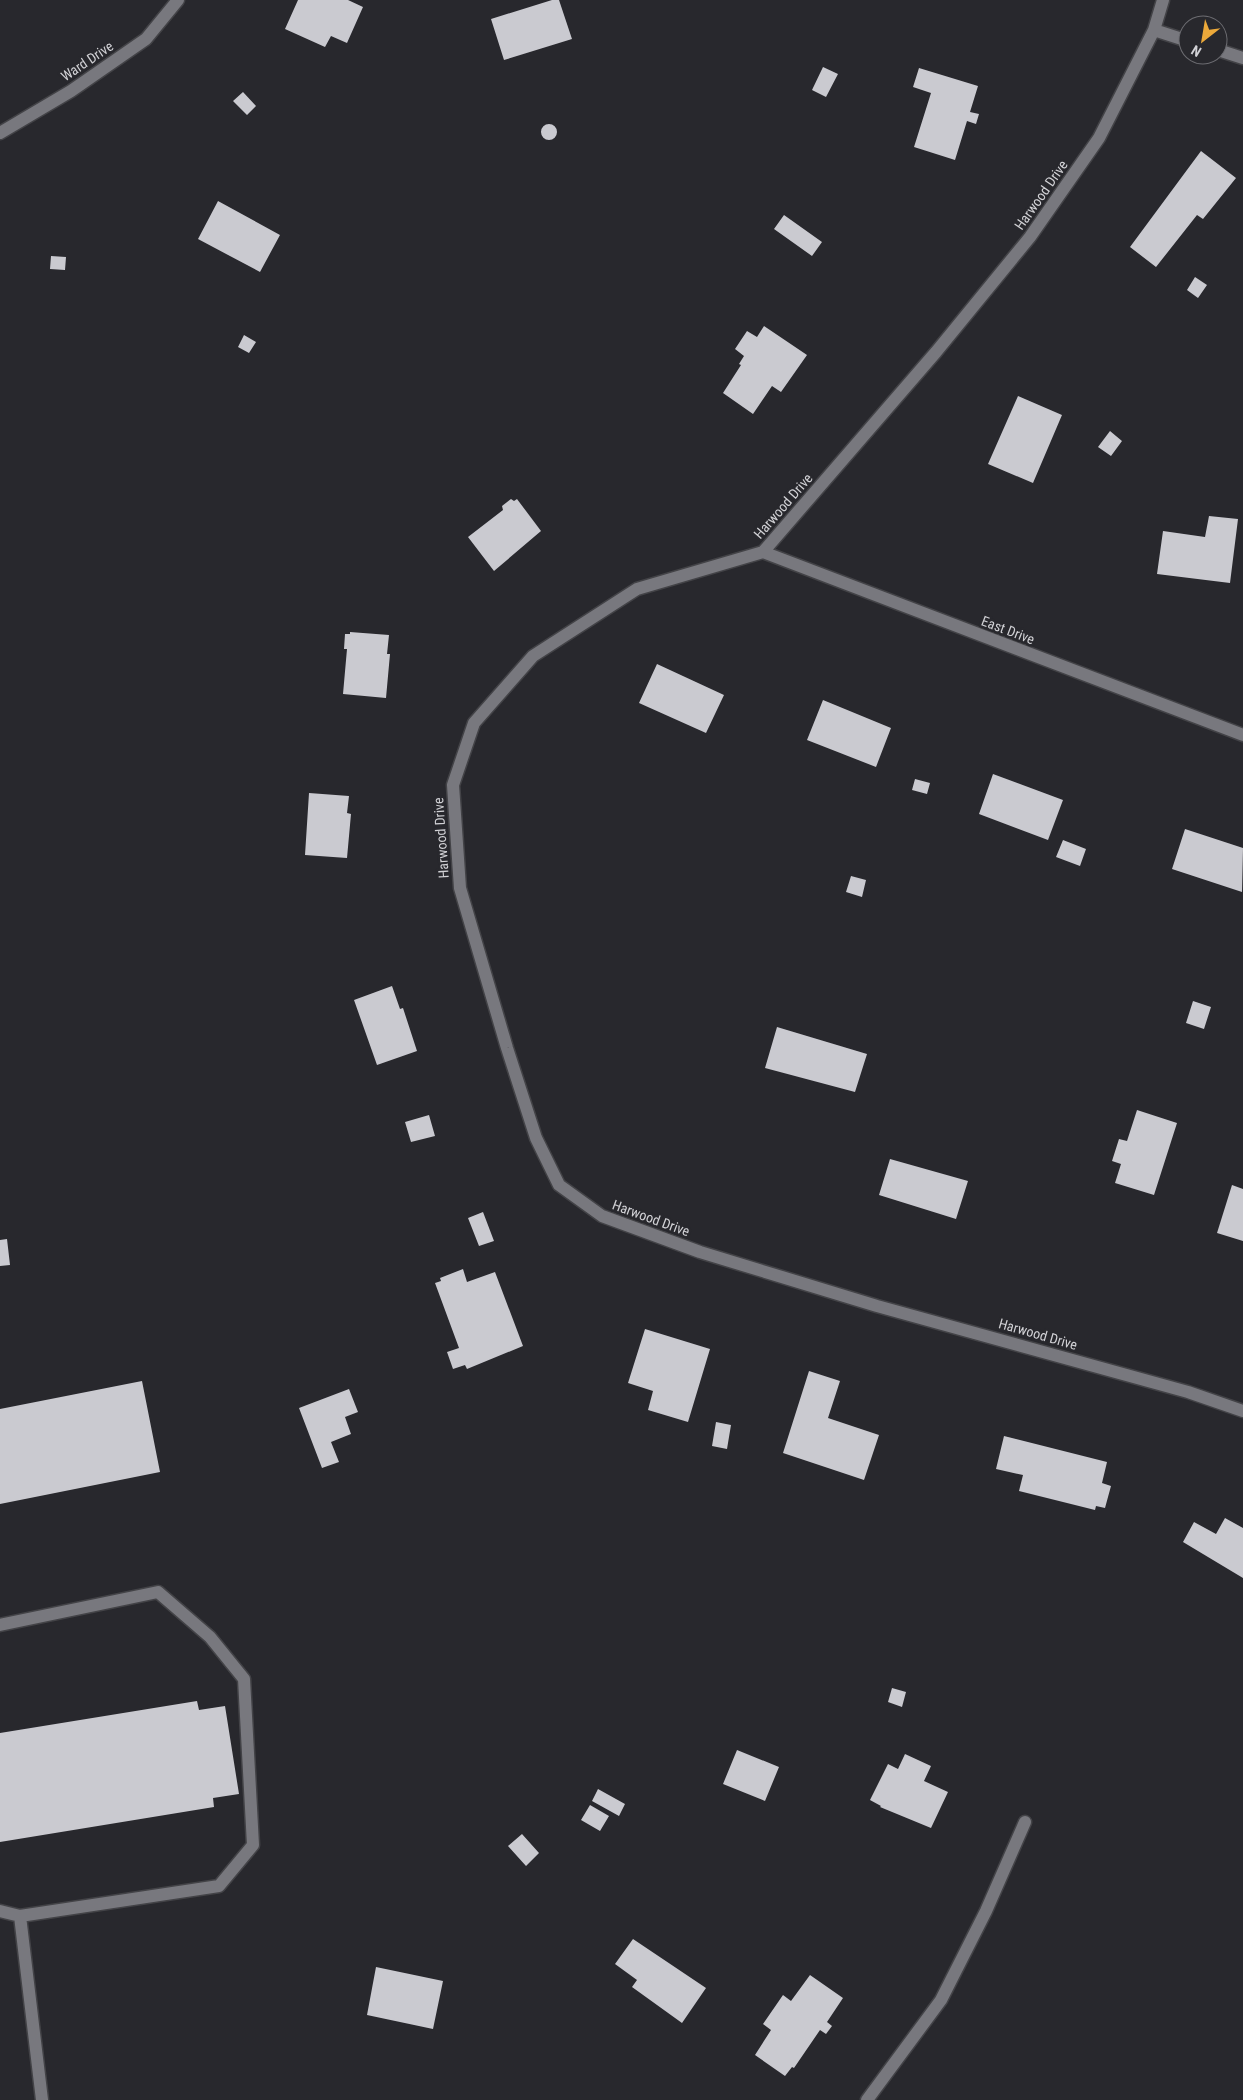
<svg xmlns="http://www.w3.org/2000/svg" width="1243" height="2100" viewBox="0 0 1243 2100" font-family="'Roboto Condensed',sans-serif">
<rect width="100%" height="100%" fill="#28282d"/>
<path fill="#cacad0" d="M298 0H348L363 7 347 43 331 36 325 47 285 29Z
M552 0H559L572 39 504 60 491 19Z
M823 67 838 74 826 97 812 90Z
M919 68 978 86 970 112 979 114 976 124 967 121 955 160 914 147 931 93 913 87Z
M243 92 256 106 247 115 233 101Z
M541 132a8 8 0 1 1 16 0a8 8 0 1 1-16 0Z
M1201 151 1236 178 1203 219 1197 215 1156 267 1130 247Z
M218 201 280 235 260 272 198 239Z
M784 215 822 242 812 256 774 229Z
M51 256 66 257 65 270 50 269Z
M1195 277 1207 285 1198 298 1187 290Z
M764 326 807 355 781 392 772 386 753 414 723 393 741 365 739 364 744 356 735 349 747 331 757 337Z
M244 335 256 342 249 353 238 347Z
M1018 396 1062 415 1033 483 988 464Z
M1110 431 1122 441 1111 456 1098 447Z
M511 499 514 501 517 499 541 531 494 571 468 537 503 510 502 506Z
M1209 516 1238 519 1230 583 1157 574 1163 531 1205 537Z
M350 632 389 635 387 654H390L386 698 343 694 347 649H344L345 634H350Z
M657 664 724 695 706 733 639 703Z
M823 700 891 728 876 767 807 740Z
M993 774 1063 800 1048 840 979 814Z
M915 779 930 783 927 794 912 790Z
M309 793 349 796 347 813 351 814 347 858 305 855Z
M1185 829 1243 848 1242 892 1172 869Z
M1063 840 1086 849 1080 866 1056 857Z
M851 876 866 880 862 897 846 892Z
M392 986 400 1009 403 1008 417 1051 377 1065 354 1000Z
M1193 1001 1211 1007 1204 1029 1186 1023Z
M777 1027 867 1054 855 1092 765 1068Z
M1137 1110 1177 1123 1154 1195 1115 1183 1121 1164 1112 1161 1119 1139 1127 1141Z
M429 1115 435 1136 411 1142 405 1122Z
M890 1159 968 1181 956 1219 879 1195Z
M1232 1185 1243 1189V1241L1217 1233Z
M483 1212 494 1241 479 1246 468 1218Z
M7 1239 10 1265 0 1266V1240Z
M463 1269 467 1282 495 1272 523 1346 467 1369 465 1365 453 1369 447 1352 459 1348 435 1283 441 1281 440 1278Z
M645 1329 710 1349 688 1422 648 1410 653 1391 628 1383Z
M809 1371 840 1381 828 1418 879 1435 864 1480 783 1453Z
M142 1381 160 1472 0 1504V1409Z
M349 1389 358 1412 345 1417 351 1434 331 1442 339 1462 322 1468 299 1408Z
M716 1422 731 1425 727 1449 712 1446Z
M1004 1436 1107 1462 1102 1483 1111 1486 1105 1508 1096 1506 1095 1510 1019 1491 1023 1475 996 1469Z
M1225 1518 1243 1528V1578L1183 1542 1194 1522 1216 1534Z
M892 1688 906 1692 902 1707 888 1702Z
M197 1701 199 1710 225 1706 239 1794 213 1798 214 1807 0 1842V1733Z
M737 1750 779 1767 765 1801 723 1784Z
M905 1754 931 1766 924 1781 948 1792 931 1828 880 1807 881 1806 870 1800 888 1764 898 1769Z
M598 1789 625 1804 619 1816 592 1801Z
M590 1805 609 1816 600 1831 581 1820Z
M522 1834 539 1853 526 1866 508 1846Z
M633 1939 706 1988 682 2023 632 1987 637 1980 615 1964Z
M376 1967 443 1981 433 2029 367 2015Z
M810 1975 843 1998 827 2022 832 2026 826 2034 820 2030 794 2068 792 2067 785 2076 755 2055 771 2030 763 2024 783 1995 791 2001Z"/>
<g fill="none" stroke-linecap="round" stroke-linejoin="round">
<g stroke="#434347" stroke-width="15">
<path id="lane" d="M0 1625 158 1592 210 1637 244 1679 253 1845 219 1886 20 1916 0 1911
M20 1916 42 2100
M867 2100 941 2000 986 1911 1025 1822"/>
</g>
<g stroke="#434347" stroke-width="15">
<path id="street" d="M1163 0 1154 30 1099 138 1030 237 936 352 763 552 637 589 533 656 474 723 453 785 460 888 507 1048 536 1138 559 1185 602 1216 700 1252 877 1306 1188 1392 1243 1411
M1154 30 1188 41
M1218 50 1243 58
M0 133 71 91 146 39 178 0
M763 552 1243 735"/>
</g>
<use href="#lane" stroke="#78787e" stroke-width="12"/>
<use href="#street" stroke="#78787e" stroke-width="12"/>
</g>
<g text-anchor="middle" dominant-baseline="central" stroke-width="5" stroke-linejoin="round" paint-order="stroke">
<g font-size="14" fill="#d2d2d6" stroke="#28282d">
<text transform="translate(87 61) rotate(-34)">Ward Drive</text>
<text transform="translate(1041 195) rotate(-55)">Harwood Drive</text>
<text transform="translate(783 506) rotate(-49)">Harwood Drive</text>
<text transform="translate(1008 630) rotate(21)">East Drive</text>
<text transform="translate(441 838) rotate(-94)">Harwood Drive</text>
<text transform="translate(651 1218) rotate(20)">Harwood Drive</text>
<text transform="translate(1038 1334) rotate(16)">Harwood Drive</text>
</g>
</g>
<g transform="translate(1203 40) rotate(211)"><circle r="24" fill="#28282d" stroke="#6c6c71"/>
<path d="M0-4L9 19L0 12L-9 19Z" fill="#eca93a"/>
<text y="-8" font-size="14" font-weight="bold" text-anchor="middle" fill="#d2d2d6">N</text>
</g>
</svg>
